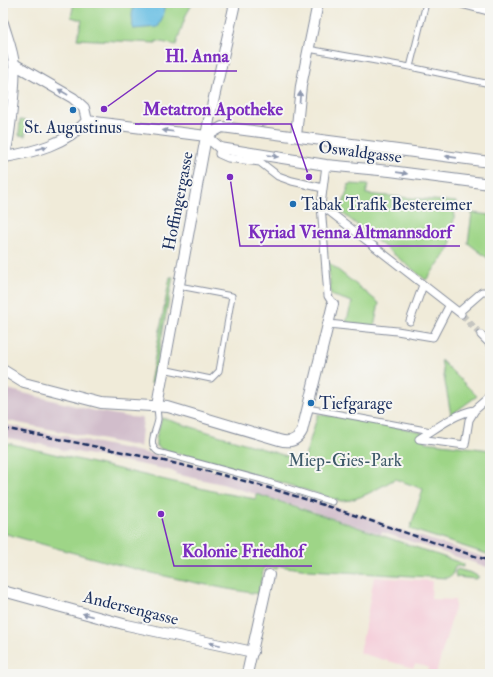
<svg xmlns="http://www.w3.org/2000/svg" width="493" height="677" viewBox="0 0 493 677" font-family="'IM FELL Double Pica',serif">
<rect width="100%" height="100%" fill="#f6f6f2"/>
<filter id="ink" filterUnits="userSpaceOnUse"><feTurbulence type="fractalNoise" baseFrequency=".025" numOctaves="2"/><feDisplacementMap in="SourceGraphic" scale="8" xChannelSelector="R" yChannelSelector="G"/><feConvolveMatrix kernelMatrix="1 2 1 2 8 2 1 2 1" color-interpolation-filters="sRGB"/></filter>
<filter id="wash" filterUnits="userSpaceOnUse"><feTurbulence type="fractalNoise" baseFrequency=".012" numOctaves="4" result="noise"/><feDisplacementMap in="SourceGraphic" scale="16" xChannelSelector="R" yChannelSelector="G"/><feGaussianBlur stdDeviation="0.9" result="paint"/><feColorMatrix in="noise" values="0 0 0 0 0 0 0 0 0 0 0 0 0 0 0 0 0 1.4 0 .05"/><feComposite in="paint" operator="in"/></filter>
<g filter="url(#wash)">
<rect width="100%" height="100%" fill="#f0ebd9"/>
<path fill="#f5cfda" d="M374 577 432 581 431 599 455 600V607L436 673H427L429 668 424 666 415 664 413 668 360 653Z"/>
<path fill="#d1bdcb" d="M3 388 95 411 129 417 143 418 140 447 3 420Z
M3 424 62 436 63 435 69 436V437L155 455 251 480 343 509 383 522 382 524 490 559V568L382 532 381 534 300 507 222 484 175 474 176 472 164 469 66 450V451L60 449V448L3 437Z"/>
<path fill="#9ed587" stroke="#5c8272" d="M74 3H193L186 15 176 45 156 41V43L77 39 82 20 71 17Z
M20 120 27 121 25 136 19 135Z
M349 184 368 185 366 194 456 202 450 248 426 280 341 212Z
M472 213 490 215V260L468 243Z
M328 262 379 303 374 327 346 323 352 302 331 295Z
M170 277H173L153 383H150Z
M441 360 477 396 451 415Z
M318 414 329 416 333 415 418 431 423 433 425 442 490 450V555L410 529 423 489 395 479C378 488 359 501 341 501L253 474 161 449 156 445V438L162 418 293 458 304 460Z
M3 442 217 492 256 499V494L340 521 464 564 463 567 458 566 455 567 452 575 447 578 309 570 279 566 277 569 264 567 258 594C172 581 87 557 3 533Z
M457 569 472 573 479 577 476 579 456 577 455 572Z"/>
<path fill="#65bde3" stroke="#4076a0" d="M134 3H163C166 11 162 20 158 27L133 29 132 15Z"/>
</g>
<g filter="url(#ink)">
<g fill="none" stroke-linecap="round" stroke-linejoin="round">
<path stroke="#c5c5c0" stroke-width="7" stroke-dasharray="7 3.5" stroke-linecap="butt" d="M461 314 481 335"/>
<g stroke="#868d9c" stroke-width="7">
<path id="service" d="M308 49 410 67 490 84
M410 67 426 3
M163 369 211 379 219 371 232 296 179 286
M157 406C157 410 158 415 158 419 157 430 146 444 158 452L262 480 332 502
M308 408 431 431"/>
</g>
<g stroke="#868d9c" stroke-width="9">
<path id="pedestrian" d="M220 148 219 154 228 158 260 162 278 176 292 181 323 188
M326 165 321 205 461 314
M321 205 328 296 333 304
M459 312 482 292H490
M410 321 423 285
M328 324 397 331 433 337 449 306
M481 335 490 344
M475 410C454 414 437 428 419 439L465 445 469 420 475 410 490 397"/>
</g>
<g stroke="#868d9c" stroke-width="12">
<path id="minor" d="M463 3 490 10
M3 23C7 37 13 51 14 65 16 78 9 149 3 159
M14 64 73 98 84 108 87 121
M87 121 206 136 220 148 326 165 390 171 490 184
M206 136 222 127 490 162
M296 136 301 86 318 3
M5 157C34 152 66 144 87 121
M3 370 24 383 101 403 168 407 279 440C289 443 297 441 302 431L333 304
M157 406 209 120 235 3
M3 591 127 625 253 652
M247 674 269 575"/>
</g>
<use href="#service" stroke="#fff" stroke-width="5"/>
<use href="#pedestrian" stroke="#fff" stroke-width="7"/>
<use href="#minor" stroke="#fff" stroke-width="10"/>
<path stroke="#1b2f5e" stroke-width="2.5" stroke-dasharray="6 3" stroke-linecap="butt" d="M3 428C81 444 160 458 237 479 322 502 406 534 490 561"/>
</g>
<defs><path id="oneway-solid" d="M-6-.8H1V-3.2L6.5 0L1 3.2V.8H-6Z"/></defs>
<g fill="#8d97ae">
<use href="#oneway-solid" transform="translate(63 92) rotate(-150)"/>
<use href="#oneway-solid" transform="translate(300 97) rotate(-85)"/>
<use href="#oneway-solid" transform="translate(168 131) rotate(-173)"/>
<use href="#oneway-solid" transform="translate(42 148) rotate(-15)"/>
<use href="#oneway-solid" transform="translate(273 156) rotate(9)"/>
<use href="#oneway-solid" transform="translate(451 157) rotate(-172)"/>
<use href="#oneway-solid" transform="translate(402 173) rotate(8)"/>
<use href="#oneway-solid" transform="translate(88 615) rotate(-165)"/>
<use href="#oneway-solid" transform="translate(215 644) rotate(-168)"/>
</g>
</g>
<g fill="#1f6fb2" stroke="#f6f6f2" stroke-width="1.5">
<circle cx="73" cy="110" r="4"/>
<circle cx="293" cy="204" r="4"/>
<circle cx="311" cy="403" r="4"/>
</g>
<g text-anchor="middle" dominant-baseline="central" stroke-width="4" stroke-linejoin="round" paint-order="stroke">
<g font-size="17" fill="#1b2f5e" stroke="#f6f6f2" text-anchor="start">
<text x="73" y="127" text-anchor="middle">St. Augustinus</text>
<text x="301" y="204">Tabak Trafik Bestereimer</text>
<text x="319" y="403">Tiefgarage</text>
</g>
<g font-size="17" fill="#1b2f5e" stroke="#f6f6f2">
<text transform="translate(360 152) rotate(7)">Oswaldgasse</text>
<text transform="translate(178 201) rotate(-79)">Hoffingergasse</text>
<text transform="translate(131 608) rotate(14)">Andersengasse</text>
</g>
<g font-size="17" fill="#3c5868" stroke="#f6f6f2">
<text x="345" y="460">Miep-Gies-Park</text>
</g>
</g>
<path fill="none" stroke="#7b2cbf" stroke-width="1.5" d="M104 109L157 71H237M309 177L291 124H135M230 177L240 246H460M161 514L174 566H312"/>
<g fill="#7b2cbf" stroke="#f6f6f2" stroke-width="1.5">
<circle cx="104" cy="109" r="4"/>
<circle cx="309" cy="177" r="4"/>
<circle cx="230" cy="177" r="4"/>
<circle cx="161" cy="514" r="4"/>
</g>
<g font-size="18" text-anchor="middle" font-weight="bold" fill="#7b2cbf" stroke="#f6f6f2" stroke-width="4" stroke-linejoin="round" paint-order="stroke">
<text x="197" y="62">Hl. Anna</text>
<text x="213" y="115">Metatron Apotheke</text>
<text x="350" y="238">Kyriad Vienna Altmannsdorf</text>
<text x="243" y="557">Kolonie Friedhof</text>
</g>
<rect width="493" height="677" fill="none" stroke="#f6f6f2" stroke-width="16"/>
</svg>
